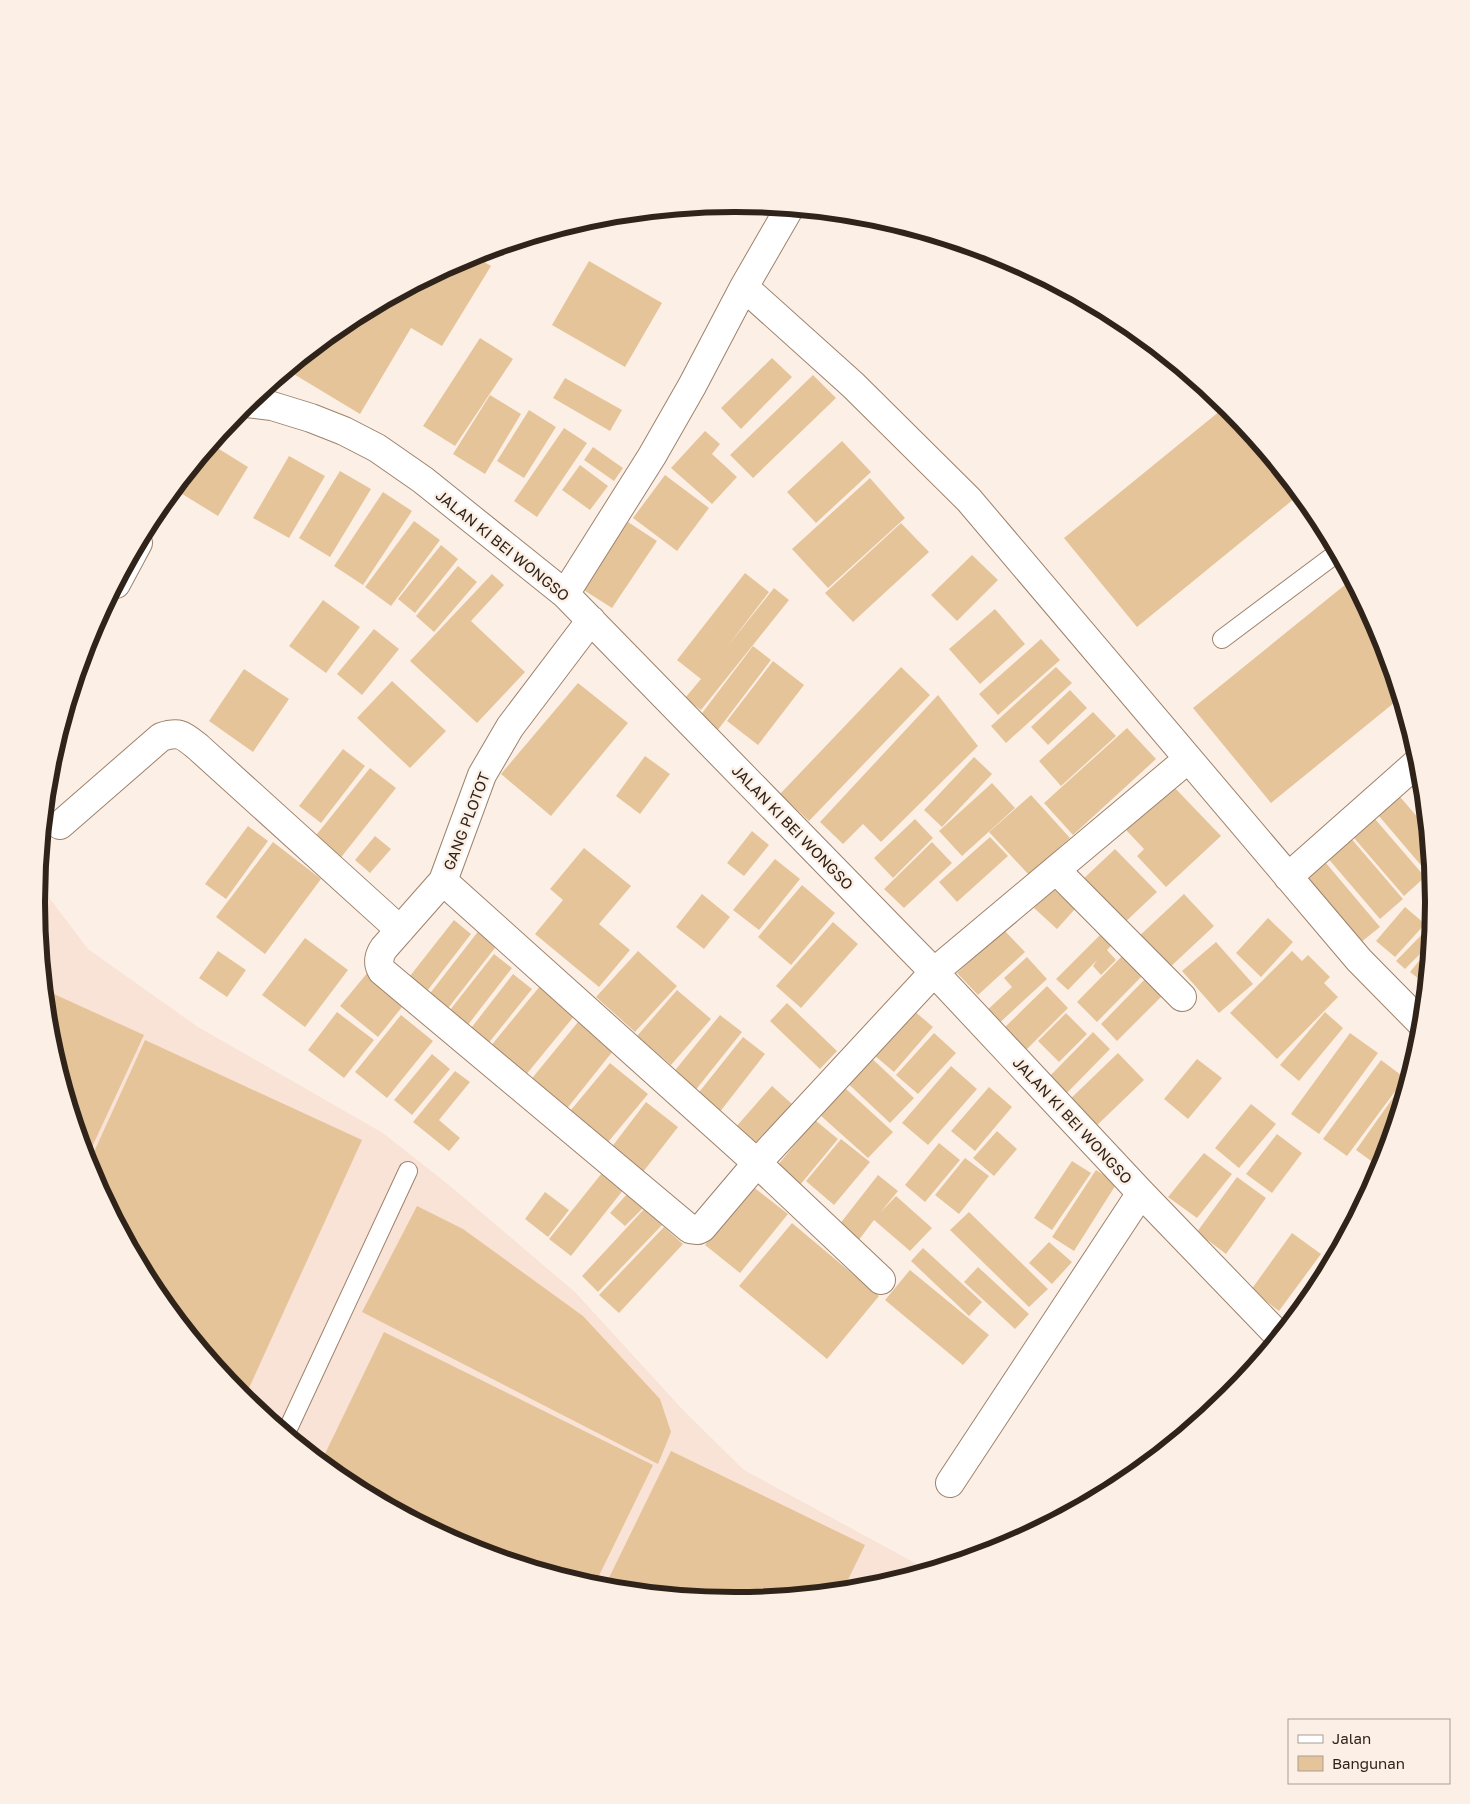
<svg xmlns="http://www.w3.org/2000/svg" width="1470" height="1804" viewBox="0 0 1470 1804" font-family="'Golos Text',sans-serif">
<rect width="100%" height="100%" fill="#fcf0e6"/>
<path fill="#f9e3d6" d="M38 883 88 949 198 1027 383 1133 449 1185 575 1292 684 1411 744 1470 928 1570 871 1587 735 1601 598 1587 467 1547 347 1483 241 1396 154 1290 89 1169 50 1038 36 902Z"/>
<path fill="#e6c49a" d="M473 255 491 266 442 346 411 328 360 414 287 370 347 321Z
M589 261 662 303 625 367 552 325Z
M480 338 513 359 455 446 423 426Z
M772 358 792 377 741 429 721 408Z
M813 375 836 398 753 478 730 455Z
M565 378 622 410 610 431 553 398Z
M490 395 521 414 485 474 453 454Z
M1226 406 1300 494 1137 627 1064 538Z
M529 410 556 427 524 478 497 461Z
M564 428 587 443 537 517 514 501Z
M705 431 720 444 712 454 737 477 712 504 671 468Z
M842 441 871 472 816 523 787 492Z
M211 444 248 467 218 516 174 489Z
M593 447 623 468 614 481 584 460Z
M289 456 325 476 289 538 253 518Z
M580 465 608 486 590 510 562 490Z
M340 471 371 489 330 557 299 538Z
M665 475 709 508 677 551 633 518Z
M870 478 905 518 828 588 792 549Z
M383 492 412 511 363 585 334 566Z
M414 521 440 540 391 606 365 587Z
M628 522 657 541 612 608 582 589Z
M901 523 929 552 853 622 825 593Z
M441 545 458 559 415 613 398 599Z
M972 555 998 580 957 621 931 595Z
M458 566 477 582 434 632 416 616Z
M745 573 769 592 727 647 774 588 789 600 701 710 685 698 701 679 677 660Z
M492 574 504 585 471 621 525 672 477 723 410 661Z
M1351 580 1381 635 1400 698 1271 803 1193 708Z
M323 600 360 627 326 673 289 646Z
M995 609 1025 644 980 684 949 649Z
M374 629 399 649 362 695 337 674Z
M1041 639 1060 660 998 715 979 694Z
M753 646 771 660 714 735 696 721Z
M773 661 804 685 758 745 727 721Z
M901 667 930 695 809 821 780 794Z
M1056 667 1072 683 1006 743 991 726Z
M244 669 289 699 253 752 209 721Z
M392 681 446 731 410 768 357 718Z
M578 683 628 723 551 816 501 774Z
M1070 690 1087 708 1048 745 1031 727Z
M938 695 978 746 881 842 863 824 843 844 820 822Z
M1093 712 1116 736 1061 786 1039 761Z
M1127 728 1156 759 1073 835 1044 803Z
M343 749 365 766 321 823 299 806Z
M645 756 670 774 640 814 616 796Z
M974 757 992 774 942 827 924 810Z
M370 768 396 788 335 865 309 844Z
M992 783 1015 808 962 856 939 831Z
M1173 786 1221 836 1166 887 1137 856 1144 849 1126 830Z
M1395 791 1426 827 1430 865 1425 870 1373 809Z
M1031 795 1070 838 1029 875 989 832Z
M1369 812 1425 877 1404 896 1348 831Z
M915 819 933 838 893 878 874 858Z
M248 826 268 841 226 899 205 884Z
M752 831 769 845 744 876 727 863Z
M375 836 391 849 370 873 355 860Z
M1349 836 1403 899 1380 919 1326 856Z
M990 837 1008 856 957 902 939 882Z
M273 842 321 879 265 954 216 917Z
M932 842 952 863 904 908 884 889Z
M584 848 631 886 599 924 630 950 599 987 535 934 563 900 550 889Z
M1115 849 1157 892 1122 925 1081 881Z
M1320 856 1380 927 1355 947 1295 877Z
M775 859 800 879 759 930 733 910Z
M802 885 835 913 791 965 758 937Z
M1052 888 1075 909 1057 929 1034 908Z
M702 894 730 917 704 949 676 927Z
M1184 894 1214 926 1167 970 1136 939Z
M1405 907 1425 924 1395 957 1376 941Z
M1268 918 1293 942 1261 977 1236 953Z
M454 920 471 934 424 995 406 981Z
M833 922 858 944 801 1008 776 986Z
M1432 924 1430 944 1405 969 1396 961Z
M480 929 498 944 442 1016 424 1001Z
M1004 930 1025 952 978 995 957 973Z
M1102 933 1114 943 1107 950 1116 960 1101 975 1093 966 1097 960 1068 990 1056 979Z
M305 938 348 970 305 1027 262 995Z
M1216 942 1253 984 1219 1013 1182 971Z
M1429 949 1426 979 1423 982 1410 972Z
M218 951 246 970 227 997 199 978Z
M638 951 677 986 635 1032 596 997Z
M1292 951 1302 961 1308 955 1330 977 1324 983 1338 997 1277 1059 1230 1013Z
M494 954 512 968 464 1030 446 1015Z
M1123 955 1143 975 1097 1022 1077 1002Z
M1027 957 1047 979 995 1027 983 1014 1012 987 1004 978Z
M368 972 406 1002 378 1037 340 1006Z
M513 974 532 989 483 1050 465 1036Z
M1147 977 1164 994 1117 1041 1101 1024Z
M540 986 575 1015 525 1076 490 1047Z
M1047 986 1068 1008 1021 1055 999 1033Z
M45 990 144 1035 86 1160 50 1038Z
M677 990 711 1019 671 1065 637 1036Z
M787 1003 837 1051 820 1069 770 1021Z
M913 1010 933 1027 894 1072 874 1055Z
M337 1012 374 1040 344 1078 308 1050Z
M1325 1012 1343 1028 1299 1081 1280 1065Z
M1066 1013 1087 1034 1059 1062 1038 1041Z
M401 1015 433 1041 387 1098 355 1072Z
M720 1015 742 1032 694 1092 672 1074Z
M578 1022 613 1051 565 1111 529 1082Z
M1093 1032 1110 1049 1062 1098 1045 1081Z
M934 1033 956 1053 918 1094 896 1075Z
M1350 1033 1378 1053 1319 1134 1291 1114Z
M743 1037 765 1054 719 1113 696 1096Z
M145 1040 362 1140 244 1399 154 1290 88 1165Z
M865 1052 914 1098 890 1123 841 1077Z
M1118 1053 1144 1080 1091 1131 1065 1104Z
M432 1054 450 1069 412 1115 394 1100Z
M1197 1059 1222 1078 1188 1119 1164 1099Z
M1381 1060 1405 1078 1347 1156 1323 1139Z
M610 1063 648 1094 604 1147 566 1116Z
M951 1066 977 1089 928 1145 902 1123Z
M455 1071 470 1082 439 1120 460 1138 449 1151 413 1122Z
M1402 1085 1406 1087 1381 1168 1356 1150Z
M772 1086 792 1104 755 1145 735 1128Z
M989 1087 1012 1107 975 1151 951 1131Z
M845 1088 893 1132 868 1158 820 1115Z
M646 1102 678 1127 643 1172 611 1148Z
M1251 1104 1276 1124 1239 1168 1215 1148Z
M815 1120 838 1139 800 1185 777 1166Z
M997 1131 1017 1149 994 1176 973 1158Z
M1277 1134 1302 1153 1272 1193 1246 1174Z
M841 1139 870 1162 834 1205 806 1181Z
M939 1143 960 1160 925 1202 905 1185Z
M1204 1153 1232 1174 1197 1218 1168 1197Z
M965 1158 989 1176 959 1214 935 1195Z
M1072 1161 1091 1173 1052 1230 1034 1218Z
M1096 1170 1117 1183 1074 1251 1052 1237Z
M602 1173 624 1189 571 1256 549 1239Z
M878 1175 898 1191 880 1213 896 1196 932 1228 910 1251 874 1220 858 1241 839 1225Z
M1237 1177 1266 1198 1226 1254 1197 1232Z
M752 1186 788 1214 740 1273 705 1245Z
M545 1192 569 1210 548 1237 525 1219Z
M628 1193 643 1208 625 1226 610 1213Z
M417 1206 463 1229 583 1316 660 1399 671 1432 658 1464 362 1312Z
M645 1208 662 1225 598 1292 582 1276Z
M969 1212 1048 1289 1029 1307 950 1230Z
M792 1223 879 1296 827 1359 739 1286Z
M664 1227 683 1244 619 1313 599 1295Z
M1292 1233 1321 1254 1279 1311 1251 1290Z
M1049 1242 1072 1262 1052 1284 1029 1263Z
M923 1248 982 1302 969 1316 911 1261Z
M1326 1256 1332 1260 1316 1290 1294 1318 1287 1313Z
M978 1267 1029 1314 1015 1329 964 1282Z
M910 1270 989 1335 963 1365 885 1300Z
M384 1332 653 1465 594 1586 467 1547 347 1483 321 1462Z
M671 1451 865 1545 843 1590 735 1601 604 1588Z"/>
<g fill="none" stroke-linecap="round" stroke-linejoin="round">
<g stroke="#9e826b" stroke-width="20">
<path id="lane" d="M1222 639 1337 553
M286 1433 408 1171"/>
</g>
<g stroke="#9e826b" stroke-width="30">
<path id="street" d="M744 287 853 385 969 500 1359 960 1422 1024
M247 403 272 406 311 418 344 431 377 448 423 480 565 594 934 972 1141 1193 1279 1336
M116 584 138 543
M565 594 652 456 692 386 744 287 789 209
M591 620 510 727 482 775 443 881 384 948C379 955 377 963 382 971L690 1229 698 1230 702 1228 757 1163 934 972 1188 759
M60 825 161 737C180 731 183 735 198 747L400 930
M1056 870 1182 997
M1288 877 1419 761
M443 881 757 1163 881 1280
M950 1483 1141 1193"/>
</g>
<use href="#lane" stroke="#fff" stroke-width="18"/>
<use href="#street" stroke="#fff" stroke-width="28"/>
</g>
<g text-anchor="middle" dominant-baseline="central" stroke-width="5" stroke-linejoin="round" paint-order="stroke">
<g font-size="15" fill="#2f231a" stroke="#fcf0e6">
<text transform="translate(503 545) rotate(39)">JALAN KI BEI WONGSO</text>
<text transform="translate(466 821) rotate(-69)">GANG PLOTOT</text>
<text transform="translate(793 827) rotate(46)">JALAN KI BEI WONGSO</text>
<text transform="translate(1073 1120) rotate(47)">JALAN KI BEI WONGSO</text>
</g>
</g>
<path d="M0 0H1470V1804H0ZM45 902a690 690 0 1 1 1380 0a690 690 0 1 1-1380 0Z" fill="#fcf0e6" fill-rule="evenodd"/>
<path fill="none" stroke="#2f231a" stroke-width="6" d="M45 902a690 690 0 1 1 1380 0a690 690 0 1 1-1380 0Z"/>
<rect x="1288" y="1719" width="162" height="65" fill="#fcf0e6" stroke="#aa9e94"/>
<rect x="1298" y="1735" width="25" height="8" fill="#ffffff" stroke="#aa9e94"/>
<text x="1332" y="1744" font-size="15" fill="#2f231a">Jalan</text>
<rect x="1298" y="1756" width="25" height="15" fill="#e6c49a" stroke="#aa9e94"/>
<text x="1332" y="1769" font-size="15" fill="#2f231a">Bangunan</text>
</svg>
